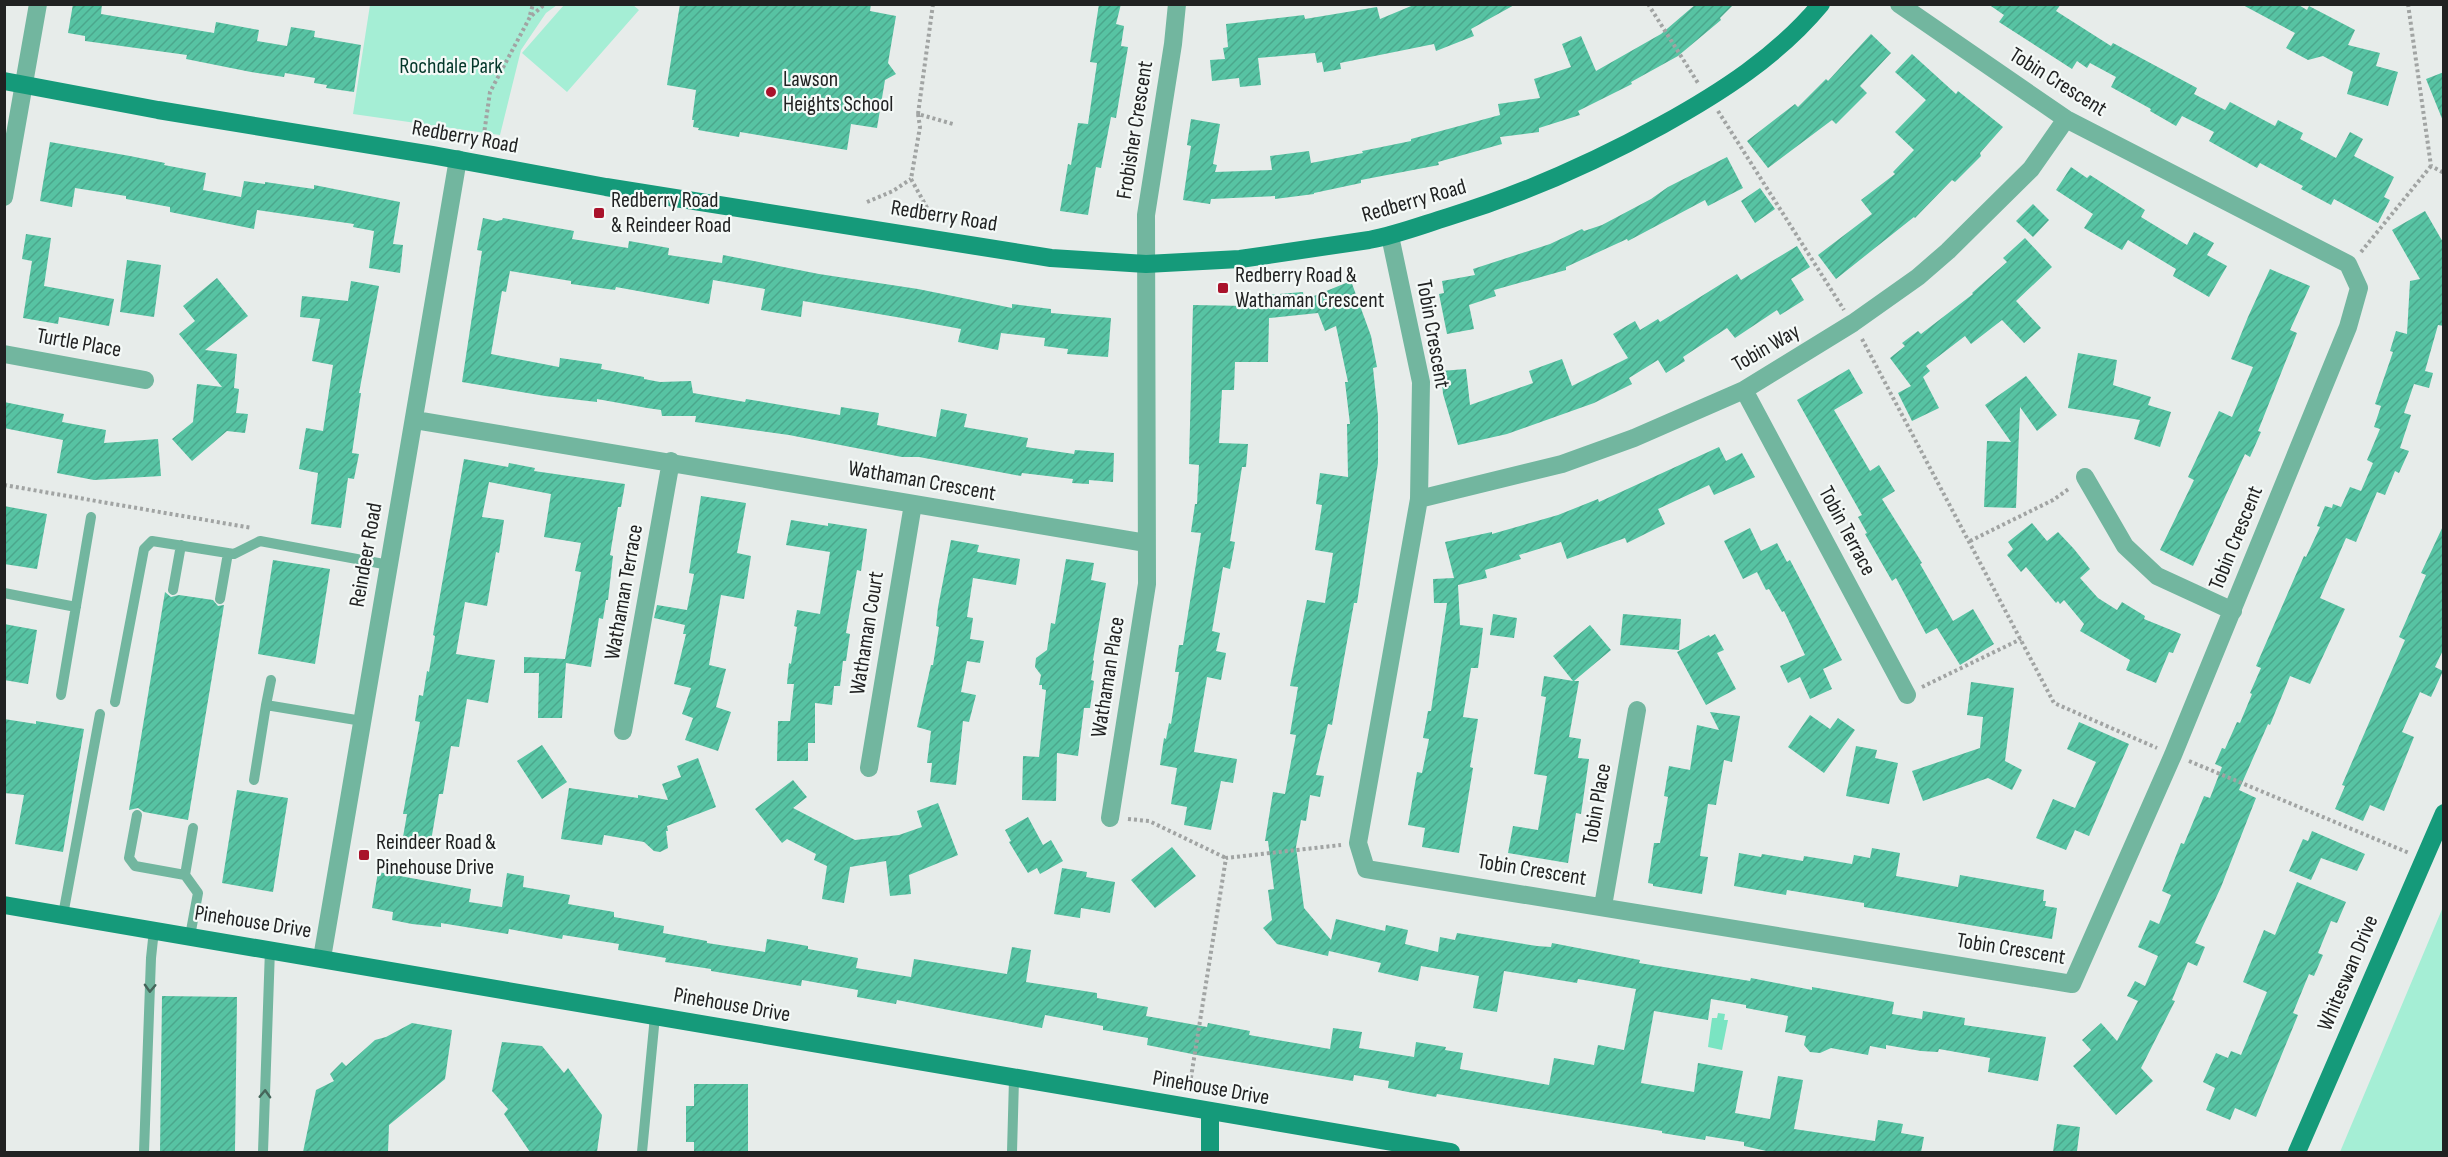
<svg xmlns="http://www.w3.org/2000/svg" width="2448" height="1157" viewBox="0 0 2448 1157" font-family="'Sofia Sans Condensed',sans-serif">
<defs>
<pattern id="building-hatch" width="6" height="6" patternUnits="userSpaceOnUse" patternTransform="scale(1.5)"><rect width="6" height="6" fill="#57c3a3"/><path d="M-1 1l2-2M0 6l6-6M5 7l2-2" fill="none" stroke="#4ba78c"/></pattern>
</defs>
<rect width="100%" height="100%" fill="#e7ecea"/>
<path fill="#a5eed5" d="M370 5V4L557 5 546 13 521 50 500 135 353 114Z
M564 5H633L639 10 567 92 522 53Z
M2443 907V1152H2340Z"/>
<path fill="#7ae4c2" d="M1718 1013 1725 1014 1724 1020H1728L1722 1050 1708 1047 1712 1018H1717Z"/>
<path fill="url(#building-hatch)" d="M73 4H102L101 14 214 33 216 22 259 30 257 41 287 46 291 27 315 31 314 37 361 45 354 92 326 88 327 85 314 83 315 78 285 73 284 77 251 72 186 59 187 55 85 41V36L68 33Z
M680 4H871L870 11 896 16 888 63 896 74 885 80 877 128 851 124 847 150 740 132 739 137 698 130 699 128 693 127 694 120H692L696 90 667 85Z
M1099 4H1121L1116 24 1124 26 1121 46 1128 47 1116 118 1111 117 1101 168 1096 167 1088 215 1060 211 1068 164 1071 165 1078 123 1088 124 1097 63 1090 62Z
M1416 4H1516L1471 29 1474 36 1436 51 1434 44 1340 63 1341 69 1324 72 1322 62 1317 63 1315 53 1258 58 1261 85 1240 87 1239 78 1212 81 1210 60 1225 59 1223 48 1228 47 1226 24 1304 15 1305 19 1377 7 1380 19Z
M1696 4H1734L1720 18 1721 20 1678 56 1631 82 1632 84 1578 111 1580 115 1539 128V132L1500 137 1502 144 1438 162 1439 165 1361 180V183L1314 193V194L1275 199V196L1211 199 1210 204 1183 200 1191 146 1187 145 1191 119 1220 124 1213 164 1217 165 1215 172 1272 170 1270 156 1309 151 1311 163 1363 153 1362 151 1411 141V139L1500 115 1498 104 1540 98 1534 79 1571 67 1562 44 1581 36 1596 71 1661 34Z
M1988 4H2061L2056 11 2111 46 2113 43 2197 88 2194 94 2225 110 2230 102 2275 126 2278 120 2303 133 2300 139 2336 158 2350 132 2363 139 2354 156 2394 177 2384 197 2390 200 2378 223 2334 199 2331 205 2301 189 2303 186 2260 163 2257 168 2209 141 2214 132 2182 116 2176 126 2150 111 2151 109 2111 87 2116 77 2090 63 2087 68 2077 61 2072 69 1999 22 2004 15Z
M2241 4H2297L2307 10 2309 6 2355 30 2348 45 2380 53 2376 66 2398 72 2388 106 2347 94 2353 72 2323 56 2308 60 2286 48 2295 33Z
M1871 34 1891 53 1860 86 1867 93 1836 124 1832 120 1768 168 1747 141 1795 104 1798 107 1826 79 1828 81Z
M1912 54 1956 94 1958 91 2003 127 1980 153 1981 156 1955 182 1952 180 1915 218 1914 217 1836 279 1818 255 1872 214 1861 200 1895 174 1893 172 1914 150 1895 132 1926 100 1895 72Z
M2444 72V121H2443L2426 79Z
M50 142 130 156 165 163 164 165 206 173 203 190 241 197 244 181 265 184V182L314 189V185L400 202 393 244 403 245 400 273 369 268 374 231 353 227 354 224 257 210 254 229 170 212V207L126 199V196L75 188 72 207 40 201Z
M1727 157 1743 188 1708 206 1705 200 1628 241 1627 239 1566 267V270L1494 290 1496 296 1469 305 1474 329 1447 334 1439 294 1444 293 1442 281 1475 275 1473 269 1550 244 1582 229 1584 231 1602 225 1651 199 1668 187Z
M2071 167 2087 178 2090 175 2145 210 2141 217 2187 245 2194 232 2214 243 2207 255 2227 266 2209 297 2173 276 2176 269 2128 240 2122 250 2084 228 2093 214 2056 190Z
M1760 188 1775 209 1755 223 1741 201Z
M2033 204 2049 220 2033 237 2016 221Z
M2425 211 2444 244V326L2438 325 2425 371 2433 373 2429 388 2414 384 2404 413 2411 415 2400 448 2409 451 2399 473 2395 471 2385 495 2377 492 2356 542 2346 538 2320 598 2345 609 2310 684 2290 676 2270 725 2268 724 2239 790 2256 798 2221 887 2195 943 2205 947 2197 966 2188 962 2172 1000 2175 1001 2141 1068 2153 1081 2116 1115 2073 1066 2091 1050 2082 1040 2101 1023 2117 1041 2138 1001 2127 996 2135 981 2145 986 2158 956 2138 947 2150 920 2159 924 2171 895 2162 891 2181 843 2184 844 2204 796 2210 798 2222 767 2215 764 2222 748 2225 749 2237 722 2240 723 2252 694 2250 693 2261 668 2256 666 2304 556 2306 557 2320 527 2317 526 2325 506 2332 508 2333 504 2341 507 2350 487 2361 491 2373 463 2367 460 2380 429 2374 427 2381 406 2375 404 2393 352 2390 351 2396 331 2407 334 2410 281 2420 279 2392 230Z
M483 218 497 221 502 220 503 218 574 231 572 239 628 248 629 241 669 248 668 255 722 263 723 255 819 274 918 289 1012 308V304L1051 309V313L1111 318 1108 357 1067 354 1068 349 1044 346 1045 338 1001 333 998 350 958 342 961 329 902 318 803 301 801 317 761 310 765 289 713 280 709 304 616 287 615 290 571 284V281L510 271 506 292 502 291 491 354 559 367 560 358 602 364 601 369 644 377V379L660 382 691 381 693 393 745 402 746 399 840 415 841 407 879 413 877 425 936 437 941 409 967 414 964 427 1028 438 1026 447 1074 454 1075 450 1114 453 1113 482 1089 480V484L1072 483 1073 479 1022 473 1021 476 919 457H902L789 435 695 422 696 416H662L661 410 647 408 597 399V402L545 396 462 382 482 251 477 250Z
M26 234 51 238 44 286 114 299 109 326 59 317 58 324 23 318 32 261 22 259Z
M2025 238 2052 267 2016 301 2041 328 2024 343 2002 320 1971 344 1965 336 1926 366 1930 371 1923 377 1939 408 1912 421 1898 393 1911 386 1890 358 1905 346 1902 343 1918 331 1921 334 1973 294 1972 293 2007 262 2003 258Z
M1797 246 1810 267 1791 279 1804 300 1780 315 1777 310 1735 338 1727 328 1683 357 1685 361 1666 373 1658 360 1629 378 1632 384 1594 403 1507 434 1458 445 1443 394 1441 371 1466 369 1470 405 1533 383 1529 371 1562 359 1572 386 1628 358 1613 334 1635 321 1640 330 1658 319 1660 322 1737 274 1741 280Z
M127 260 161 265 154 317 120 312Z
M2270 269 2310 286 2290 330 2297 333 2258 431 2261 432 2250 457 2245 454 2193 566 2160 550 2194 480 2188 477 2219 411 2232 417 2253 367 2231 359 2248 317Z
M217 278 248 316 205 350 237 354 234 388 239 389 236 413 248 414 245 433 227 431 192 461 172 439 193 422 197 384 222 387 179 334 195 321 183 306Z
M351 281 379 286 359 393H361L352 453 359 454 354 479 348 478 341 528 311 524 318 473 299 469 306 428 323 431 333 365 312 361 320 319 300 317 302 296 348 301Z
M1351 281 1371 336 1377 367 1373 368 1378 416V463L1357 603H1354L1332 725 1328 724 1316 775 1324 776 1320 797 1310 795 1306 821 1301 820 1296 847 1304 908 1331 940 1336 919 1385 931 1386 925 1408 930 1405 944 1438 952 1440 937 1455 940 1457 933 1537 946 1551 947 1552 943 1640 960 1639 963 1750 981 1751 978 1812 990V987L1894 1002 1892 1014 1922 1019 1923 1011 1965 1018 1964 1025 2046 1037 2038 1081 1988 1072 1990 1058 1939 1049 1938 1052 1921 1051 1886 1045V1049L1870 1046 1868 1055 1831 1048 1820 1053 1810 1052 1804 1045 1806 1036 1785 1032 1788 1016 1746 1008V1005L1711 999 1708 1020 1654 1011 1641 1083 1694 1092 1698 1063 1743 1071 1735 1113 1770 1119 1778 1076 1803 1080 1794 1129 1875 1141 1878 1120 1903 1124 1901 1133 1924 1137 1921 1152H1771L1744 1146V1142L1706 1136 1705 1140 1662 1133V1131L1437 1094 1436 1097 1408 1092 1388 1088 1389 1081 1354 1075 1353 1081 1202 1056 1147 1045 1148 1038 1103 1030V1026L1045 1015 1042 1028 897 1000 896 1004 857 997 858 990 802 980 801 986 711 971V969L665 962 666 958 618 950 619 944 563 935 562 939 509 929 508 934 441 923V927L412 924 392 920 393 912 372 908 378 872 471 889 469 902 502 907 507 873 524 876 523 887 570 895 568 904 614 912V917L664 926 663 933 707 941V943L765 952 767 939 808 946V949L858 958 856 968 911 977 914 959 1007 974 1012 947 1031 950 1026 982 1097 993V998L1148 1007 1146 1016 1207 1027 1208 1023 1250 1031 1249 1035 1330 1049 1333 1028 1362 1032 1359 1048 1414 1057 1416 1042 1446 1047 1445 1050 1463 1053 1460 1069 1549 1085 1554 1058 1594 1065 1598 1045 1624 1050 1636 989 1578 979 1577 983 1504 971 1497 1012 1473 1008 1479 976 1421 966 1418 981 1378 972 1381 963 1329 951 1328 956 1277 944 1263 928 1272 920 1268 890 1274 889 1268 841H1265L1273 792 1285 794 1296 735 1290 734 1298 687 1290 686 1298 645 1307 600 1325 603 1333 553 1315 550 1322 505 1316 504 1320 473 1348 477 1347 424H1350L1345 382H1348L1336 326 1325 331 1318 313 1269 318 1268 362H1235L1234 390H1222L1219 443 1248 444 1246 467H1242L1230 541 1235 542 1230 569 1223 567 1212 631 1220 633 1216 651 1226 653 1221 680 1207 677 1194 752 1237 759 1233 783 1221 781 1211 830 1184 825 1187 807 1171 804 1177 768 1160 765 1164 738 1166 739 1169 723 1171 724 1179 672H1175L1179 645H1183L1201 533 1191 532 1195 504H1197L1199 465 1189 464 1193 305 1245 306 1244 297 1303 292 1304 300Z
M2078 353 2117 360 2113 385 2151 397 2148 405 2171 412 2160 447 2134 439 2140 420 2068 408Z
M1849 369 1863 393 1834 410 1870 471 1879 465 1895 491 1882 499 1922 563 1920 564 1953 621 1973 609 1994 644 1960 665 1937 628 1926 634 1896 578 1892 581 1865 534 1867 533 1858 517 1862 515 1797 400Z
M2026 376 2057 415 2037 431 2020 407 2016 508 1984 507 1987 441 2011 442 1985 405Z
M4 402 64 414 62 422 106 430 104 443 158 439 161 476 94 480 57 473 63 440 4 428Z
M1719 447 1726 461 1742 453 1755 477 1714 495 1709 485 1658 509 1665 524 1627 543 1625 538 1567 559 1561 542 1519 555 1521 559 1485 570 1487 578 1458 585 1460 625 1483 628 1478 668H1471L1463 717 1478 719 1470 767 1473 768 1459 853 1422 847 1425 828 1408 825 1417 772 1422 773 1429 739 1423 738 1428 711H1431L1447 603H1434L1433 579 1454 578 1445 542 1492 532V534L1558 515 1598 499 1599 502Z
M464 459 508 467 509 463 535 468 534 471 625 484 621 507H618L610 555 613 556 608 600H606L603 619 599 618 591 667 566 663 562 718H538L539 673H524V657L565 659 581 572 575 571 581 543 544 537 551 494 489 482 482 517 504 520 499 553 496 552 487 606 465 602 456 654 495 660 488 703 467 699 459 747 451 746 443 794H439L431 841 403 837 407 814H403L420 722 415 721 419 695 423 696 427 671 429 672 435 636 433 635Z
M701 496 746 503 737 553 751 556 744 599 721 595 709 665 726 669 716 707 731 712 718 751 685 740 693 718 682 714 691 688 674 684 686 634H683L685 625 654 618 657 605 687 610 694 574 689 573Z
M4 506 47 514 37 569 4 564Z
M791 520 828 526V523L867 529 861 571 857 570 846 633 850 634 846 661H843L840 686H834L832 705 815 703V743H808V761H777L778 721H790L794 684H787L789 663 791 664 797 627 794 626 797 610 820 614 830 552 786 545Z
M2032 523 2047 541 2058 532 2074 549 2090 569 2080 578 2098 598 2117 610 2122 602 2145 616 2144 619 2181 634 2173 653 2169 652 2156 683 2126 670 2130 660 2080 631 2084 624 2064 600 2060 604 2058 601 2056 603 2026 567 2021 572 2007 555 2013 549 2008 542Z
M2444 524V648L2435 667 2443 671 2431 697 2420 692 2402 732 2414 737 2384 811 2370 805 2363 821 2335 809 2345 786 2342 785 2405 640 2399 637 2426 575 2421 573Z
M1750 528 1761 551 1777 543 1787 562 1790 560 1842 660 1823 669 1832 689 1810 699 1800 677 1788 683 1780 666 1805 655 1784 611 1782 612 1769 589 1766 590 1757 572 1743 579 1724 541Z
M951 540 979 545 977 552 1020 559 1016 585 973 578 967 617 973 618 970 639 984 641 980 663 967 661 961 692 976 695 969 722 963 721 956 785 930 782 932 763H927L931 731 917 727 931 665H933L939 627 936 626 938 607Z
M1066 559 1094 563 1091 580 1106 583 1093 660 1094 661 1091 680 1094 681 1090 708H1084L1078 756 1057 753 1056 801 1022 800 1023 756 1039 757 1046 690 1042 689V685H1039L1041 675 1035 667 1036 658 1047 650 1051 623 1055 624Z
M273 560 330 569 315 664 258 654Z
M165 592 171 597 179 595 213 600 218 606 224 605 188 820 144 812 138 808 129 810Z
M1493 614 1517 618 1514 638 1490 635Z
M1623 614 1681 619 1679 650 1620 645Z
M4 624 37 630 28 684 4 680Z
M1590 625 1611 650 1574 681H1579L1569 737 1581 739 1578 758 1589 759 1581 814 1576 813 1568 863 1508 853 1513 826 1538 830 1547 776 1534 774 1546 697 1541 696 1544 676 1573 681 1553 656Z
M1715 634 1724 650 1717 653 1736 689 1706 705 1677 652 1709 635 1710 637Z
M1971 682 2014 688 2005 761 2022 770 2012 790 1988 778 1923 801 1912 771 1980 748 1983 717 1967 715Z
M1710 712 1740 716 1732 762 1724 760 1716 805 1708 804 1700 856 1708 857 1702 894 1653 886V884L1648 883 1654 843H1660L1668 797 1664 796 1669 766 1690 770 1697 725 1719 730Z
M1810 715 1830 729 1838 718 1855 730 1824 773 1788 747Z
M4 719 36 724V721L84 729 63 852 15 844 24 795 4 793Z
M2079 722 2129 744 2089 836 2075 830 2066 850 2036 838 2053 799 2075 808 2096 762 2067 749Z
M542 745 567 782 542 799 517 761Z
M1856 746 1877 750 1875 758 1898 763 1889 804 1846 796Z
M698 758 716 807 667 826 668 831H666L668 848 660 852 654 851 644 842 604 835 602 845 561 839 569 788 638 798V795L668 800 662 784 681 777 677 766Z
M793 780 807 797 793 808 855 840 899 835 922 827 917 811 938 803 958 855 909 875 911 894 890 896 886 861 850 867 844 903 822 899 827 866 814 860 816 854 787 839 782 843 755 809Z
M237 790 288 798 273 892 222 883Z
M1028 817 1043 845 1051 840 1063 861 1040 874 1037 868 1028 873 1009 842 1011 841 1005 830Z
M2312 831 2365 854 2357 871 2321 858 2311 880 2289 871 2303 839 2308 841Z
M1172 847 1196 876 1155 908 1131 880Z
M1872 848 1900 853 1896 876 1958 887 1960 875 2044 890 2043 901H2046L2045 906 2057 908 2052 939 1864 907V903L1787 890 1786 895 1734 886 1739 853 1761 857 1762 854 1803 861 1804 856 1852 864 1854 855 1870 858Z
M1062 868 1087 872 1086 877 1115 882 1110 913 1081 908 1080 918 1054 914Z
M2297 882 2346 902 2337 923 2331 921 2318 953 2323 955 2314 976 2309 974 2293 1013 2298 1015 2256 1117 2235 1108 2230 1120 2206 1110 2215 1088 2203 1082 2216 1053 2228 1058 2231 1051 2241 1055 2267 992 2243 982 2264 930 2275 935Z
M162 996 237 997 235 1152H160Z
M412 1023 452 1030 445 1079 389 1125 388 1152H303L316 1090 334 1081 330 1074 342 1062 346 1066 375 1040 386 1037Z
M502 1042 542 1046 564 1073 568 1068 602 1115 597 1152H530L504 1114 508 1109 492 1091Z
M694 1084H748V1152H694V1142H686V1106H694Z
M2057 1124 2080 1127 2077 1151 2053 1152Z"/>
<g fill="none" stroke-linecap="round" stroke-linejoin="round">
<path stroke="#a1a4a3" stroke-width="4" stroke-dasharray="3 3" stroke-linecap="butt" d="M933 4 918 114 953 124
M1648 4 1698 83
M2408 4 2431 166 2444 173
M530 15 533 4
M1718 111 1844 310
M918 114 920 127 911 179 930 213 939 214
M482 148 490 92 530 17 545 4
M867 202 893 191 911 179
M2361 252 2431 166
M1862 339 2054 703 2157 748
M4 485 252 528
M1970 541 2053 500 2070 488
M1922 687 2021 639
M2189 761 2409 853
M1128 819 1149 821 1226 858
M1189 1090 1226 858 1341 845"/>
<path stroke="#72b69f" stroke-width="10" d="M173 590 181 545
M4 593 76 607
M220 599 228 553
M61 695 91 517
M115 702 144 549 152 541 234 554 260 541 389 565
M266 705 271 680
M254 780 266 705 362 721
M137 815 129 858 135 866 185 875 198 893 190 936
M185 875 193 828
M63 915 100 714
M144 1152 151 958 154 930
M263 1152 270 949
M642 1152 655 1016
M1012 1152 1014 1079"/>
<path stroke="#72b69f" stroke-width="18" d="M4 197 38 4
M1390 236 1421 382 1419 499 1358 843 1366 869 2072 984 2173 755 2348 327 2359 288 2348 264 2066 119 1899 4
M4 354 145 380
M1744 390 1907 695
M415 420C659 460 902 503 1146 543
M2085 477 2125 546 2157 576 2233 611
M1419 499 1562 464 1634 438 1744 390 1853 323 1918 277 1948 251 2031 169 2066 119
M623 731 671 461
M869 768 913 504
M1110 818 1147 584 1146 215 1173 44 1177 4
M1603 906 1637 710
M322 958 458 159"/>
<path stroke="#159a7a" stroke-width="18" d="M4 81 158 110 432 155 606 187 1051 258 1146 264 1240 259 1369 240C1396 235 1422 225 1448 217 1523 194 1593 163 1662 125 1720 93 1778 56 1821 4
M4 905 1451 1152
M1210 1152V1113
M2297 1152 2444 813"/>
</g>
<defs><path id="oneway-chevron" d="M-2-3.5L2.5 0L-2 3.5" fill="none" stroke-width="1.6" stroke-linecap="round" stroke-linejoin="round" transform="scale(1.5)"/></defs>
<g stroke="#45655a">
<use href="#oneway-chevron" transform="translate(150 988) rotate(92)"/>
<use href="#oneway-chevron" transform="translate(265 1094) rotate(-88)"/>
</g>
<g fill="#a9122b" stroke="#f4f9f7" stroke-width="2">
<circle cx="771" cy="92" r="6"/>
<rect x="593" y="207" width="12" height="12" rx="3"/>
<rect x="1217" y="282" width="12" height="12" rx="3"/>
<rect x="358" y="849" width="12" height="12" rx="3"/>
</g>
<g text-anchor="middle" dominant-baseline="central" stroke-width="4.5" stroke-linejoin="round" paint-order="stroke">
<g font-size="22" fill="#04372a" stroke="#f4f9f7">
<text x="451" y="66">Rochdale Park</text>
</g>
<g font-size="22" fill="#212222" stroke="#f4f9f7" text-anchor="start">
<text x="783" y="79">Lawson<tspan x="783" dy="25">Heights School</tspan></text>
<text x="611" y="200">Redberry Road<tspan x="611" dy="25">&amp; Reindeer Road</tspan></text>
<text x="1235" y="275">Redberry Road &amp;<tspan x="1235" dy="25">Wathaman Crescent</tspan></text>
<text x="376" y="842">Reindeer Road &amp;<tspan x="376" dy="25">Pinehouse Drive</tspan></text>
</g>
<g font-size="22" fill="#212222" stroke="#f4f9f7">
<text transform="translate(2058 82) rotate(32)">Tobin Crescent</text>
<text transform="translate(1135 130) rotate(-81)">Frobisher Crescent</text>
<text transform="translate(465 137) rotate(10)">Redberry Road</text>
<text transform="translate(1414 201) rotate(-16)">Redberry Road</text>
<text transform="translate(944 216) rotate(9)">Redberry Road</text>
<text transform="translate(1433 334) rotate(80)">Tobin Crescent</text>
<text transform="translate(79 343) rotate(10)">Turtle Place</text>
<text transform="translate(1766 348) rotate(-30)">Tobin Way</text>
<text transform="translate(922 481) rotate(10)">Wathaman Crescent</text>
<text transform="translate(1847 531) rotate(62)">Tobin Terrace</text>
<text transform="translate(2236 538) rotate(-68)">Tobin Crescent</text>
<text transform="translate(366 555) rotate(-80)">Reindeer Road</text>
<text transform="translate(624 592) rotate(-80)">Wathaman Terrace</text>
<text transform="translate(867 633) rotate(-81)">Wathaman Court</text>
<text transform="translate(1108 677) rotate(-81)">Wathaman Place</text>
<text transform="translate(1597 804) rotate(-80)">Tobin Place</text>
<text transform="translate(1532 870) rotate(9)">Tobin Crescent</text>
<text transform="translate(253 922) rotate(9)">Pinehouse Drive</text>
<text transform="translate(2011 949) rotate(9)">Tobin Crescent</text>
<text transform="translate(2348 973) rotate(-67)">Whiteswan Drive</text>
<text transform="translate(732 1005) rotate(10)">Pinehouse Drive</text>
<text transform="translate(1211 1088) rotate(10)">Pinehouse Drive</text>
</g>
</g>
<rect width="2448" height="1157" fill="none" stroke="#212222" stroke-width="12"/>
</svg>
